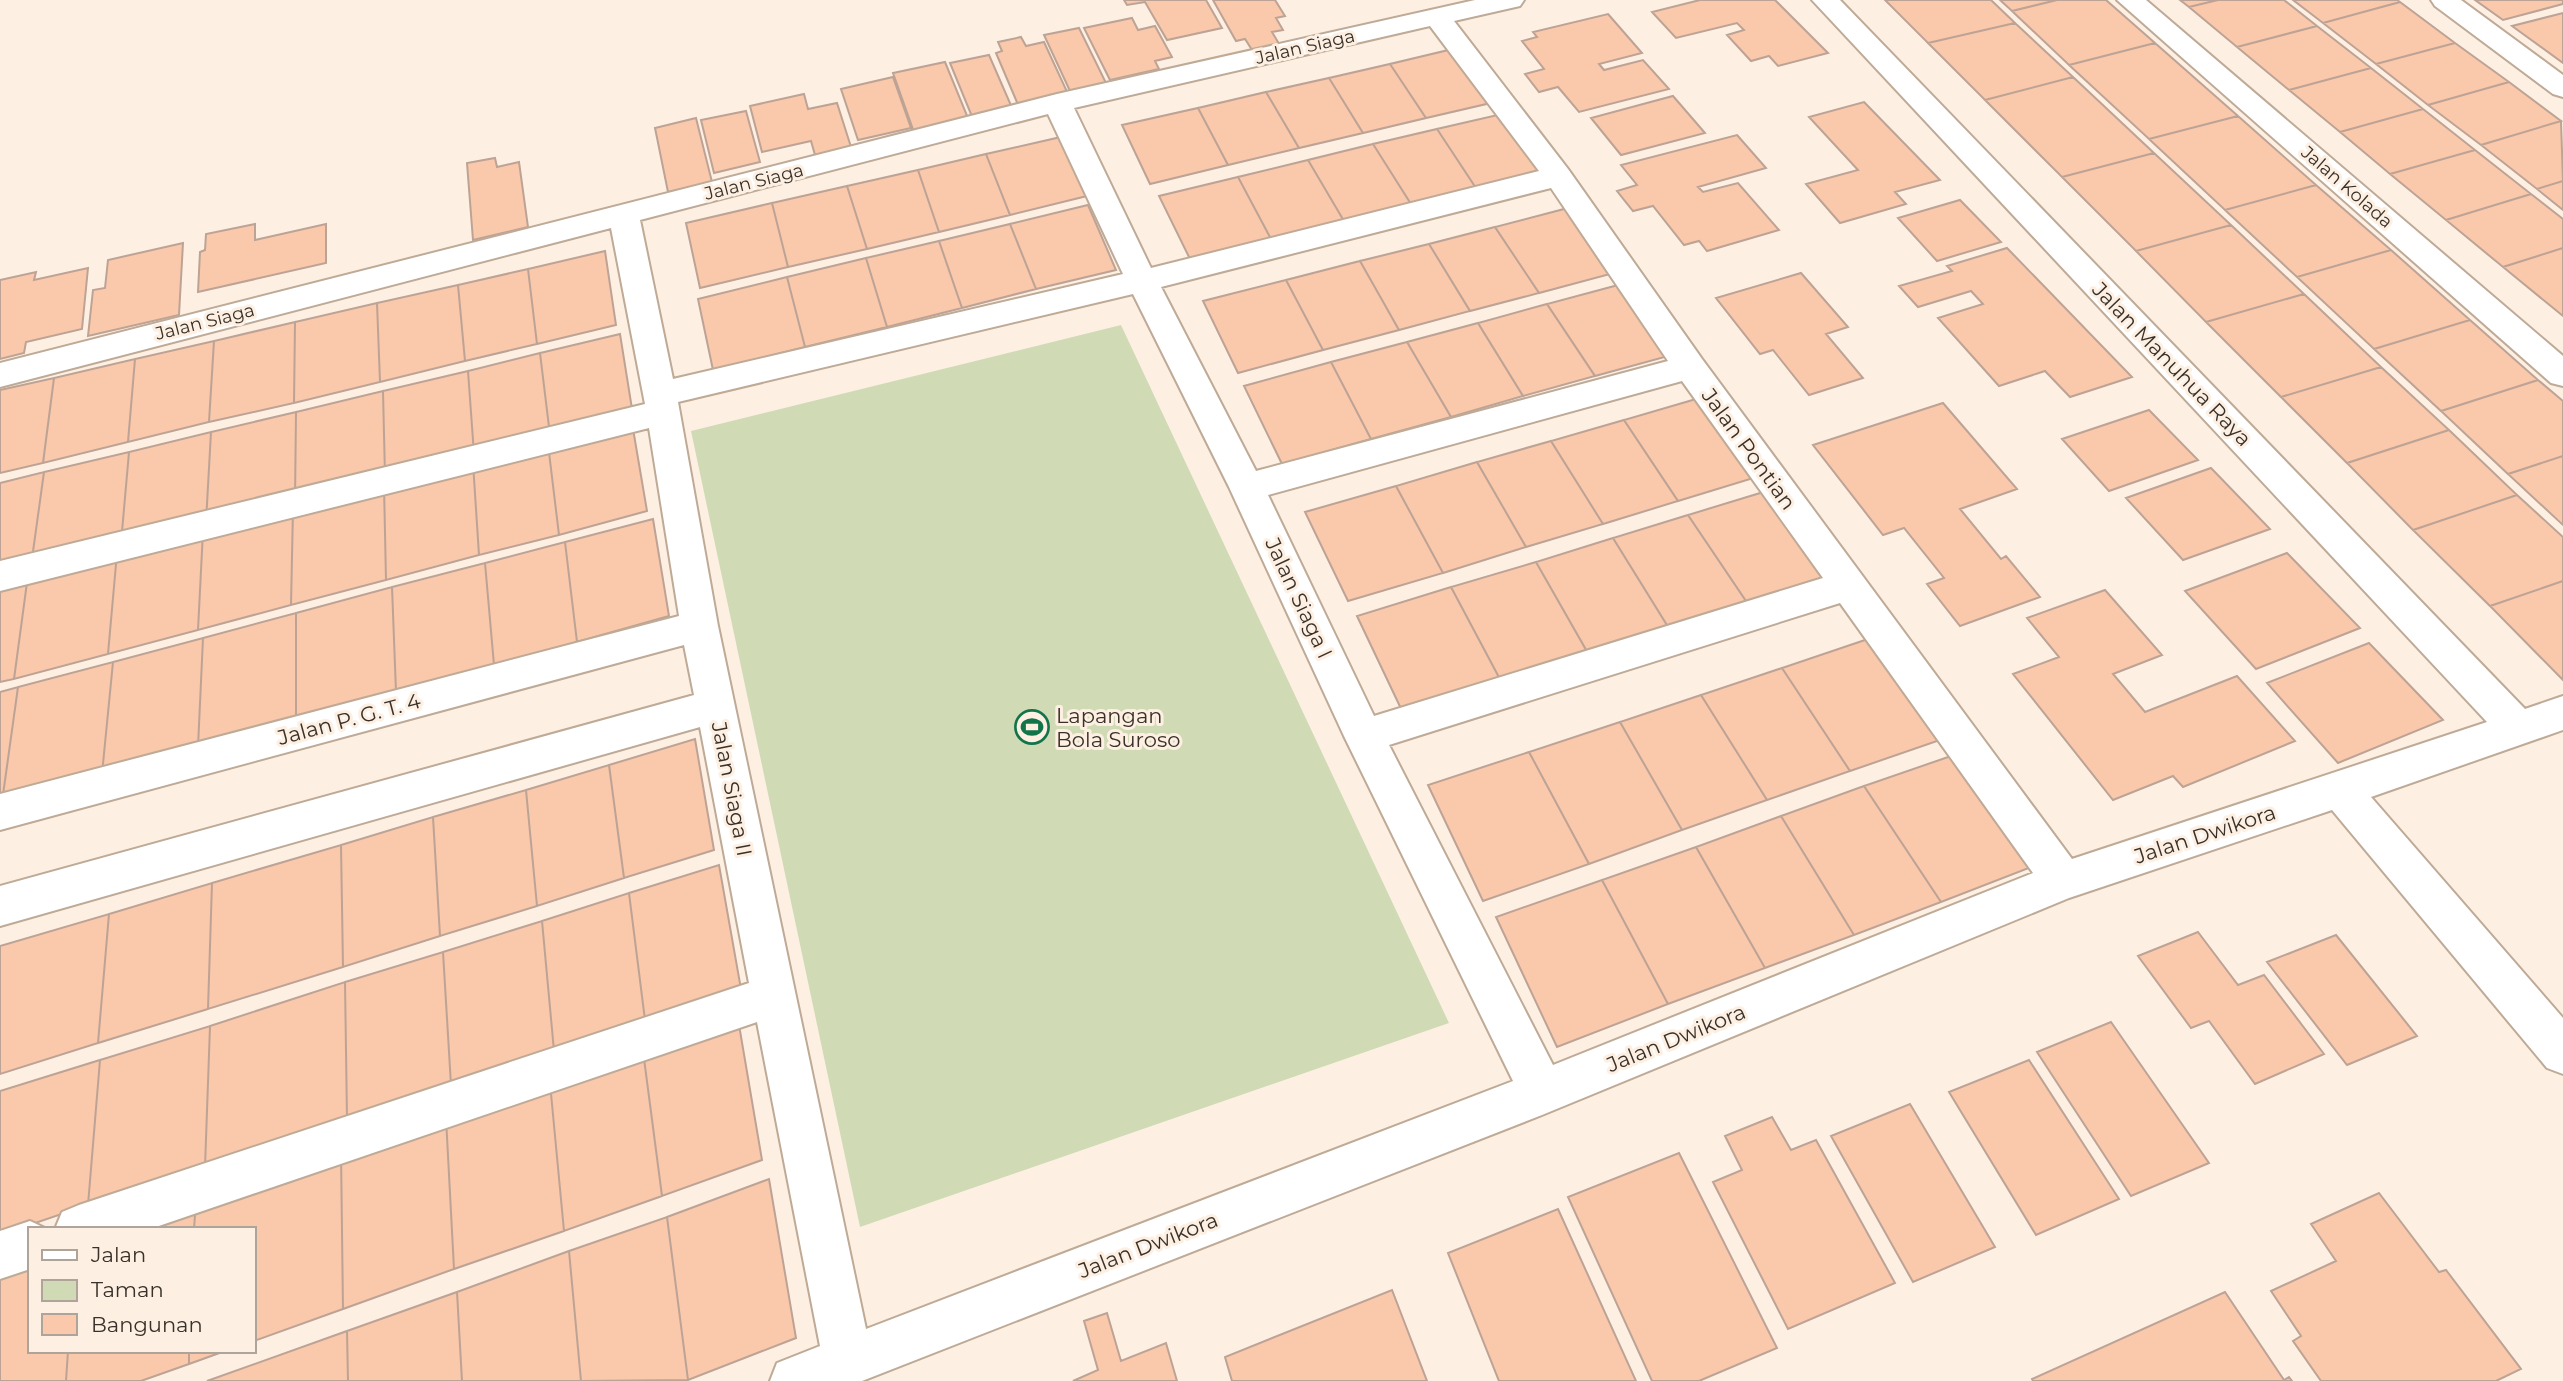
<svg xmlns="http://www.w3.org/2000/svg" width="2563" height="1381" viewBox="0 0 2563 1381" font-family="Montserrat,sans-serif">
<rect width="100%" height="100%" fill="#fdf0e3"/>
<path fill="#d0dbb6" d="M1121 325 1449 1023 860 1227 691 431Z"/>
<path fill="#fac8aa" stroke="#bda395" stroke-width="2" d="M1124 0H1206L1222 28 1167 40 1145 2 1127 5Z
M1213 0H1275L1285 16 1276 18 1283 30 1272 32 1281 47 1254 53 1245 39 1236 41Z
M1700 0H1775L1828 53 1778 66 1769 56 1751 61 1727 35 1744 30 1737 23 1676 38 1652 12Z
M1885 0H1991L2015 23 1928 43Z
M2000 0H2057L2012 11Z
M2057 0H2106L2155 43 2069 65 2012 11Z
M2180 0H2218L2189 7Z
M2218 0H2284L2317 26 2237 47 2189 7Z
M2293 0H2397L2400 2 2323 23Z
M2475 0H2563V4L2503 20Z
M2400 2 2455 43 2376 64 2323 23Z
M2563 13V63L2512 26Z
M1608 14 1642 53 1599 64 1604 70 1643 60 1669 89 1579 112 1558 87 1539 92 1525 74 1544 69 1522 41 1537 37 1533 32Z
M1132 18 1138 30 1155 26 1172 57 1155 61 1159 69 1110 80 1084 28Z
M2015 23 2073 77 1985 100 1928 43Z
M2317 26 2371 68 2289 90 2237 47Z
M1079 28 1106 83 1070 91 1044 35Z
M1021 37 1026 46 1044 42 1069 96 1019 107 996 53 1002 51 998 42Z
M2155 43 2238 116 2149 139 2069 65Z
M2455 43 2509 82 2428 105 2376 64Z
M1457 48 1495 102 1426 118 1390 64Z
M989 55 1013 110 973 119 950 63Z
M945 62 970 123 915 135 893 73Z
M1390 64 1426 118 1363 133 1329 78Z
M2371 68 2423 109 2340 132 2289 90Z
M893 77 911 128 858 140 841 89Z
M2073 77 2154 153 2062 177 1985 100Z
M1329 78 1363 133 1299 148 1266 92Z
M2509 82 2561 121 2481 145 2428 105Z
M1266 92 1299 148 1228 165 1198 108Z
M804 94 808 109 837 103 851 147 815 155 811 141 762 152 750 106Z
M1673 96 1705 133 1621 155 1591 118Z
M1864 102 1940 180 1895 192 1906 204 1840 223 1806 184 1858 170 1809 117Z
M1198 108 1228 165 1150 184 1122 125Z
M2423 109 2475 150 2390 174 2340 132Z
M746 111 760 162 714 173 701 120Z
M1506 113 1547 170 1476 188 1437 129Z
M2238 116 2316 185 2225 210 2149 139Z
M696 118 712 182 668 192 655 128Z
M2561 121 2563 181 2537 189 2481 145Z
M1437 129 1476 188 1411 204 1373 144Z
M1737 135 1766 168 1698 187 1703 192 1738 183 1779 230 1707 251 1699 241 1684 245 1653 206 1633 211 1617 191 1637 185 1621 165Z
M1061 137 1087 196 1010 215 986 154Z
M1373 144 1411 204 1344 221 1308 160Z
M2475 150 2531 194 2446 220 2390 174Z
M2154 153 2231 225 2136 251 2062 177Z
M986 154 1010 215 939 232 918 170Z
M495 158 497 167 519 162 528 227 473 240 467 163Z
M1308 160 1344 221 1271 239 1238 177Z
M918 170 939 232 867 249 847 186Z
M1238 177 1271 239 1190 259 1159 196Z
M2563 181V210L2537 189Z
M2316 185 2391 250 2297 277 2225 210Z
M847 186 867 249 788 267 772 203Z
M2531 194 2563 219V248L2503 267 2446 220Z
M1960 200 2001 242 1937 261 1898 218Z
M772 203 788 267 700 288 686 223Z
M1088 205 1116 270 1036 289 1010 224Z
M1568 208 1614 273 1539 293 1495 227Z
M255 224V240L326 224V263L198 292 200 252 205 250 206 234Z
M1010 224 1036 289 962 308 939 241Z
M2231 225 2304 294 2206 322 2136 251Z
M1495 227 1539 293 1470 311 1429 244Z
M939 241 962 308 887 327 866 258Z
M183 243 179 315 88 336 93 290 105 288 108 260Z
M1429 244 1470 311 1399 330 1360 261Z
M2007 248 2132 377 2070 397 2045 371 1999 386 1938 318 1983 304 1971 291 1918 307 1899 286 1952 271 1947 266Z
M2563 248V316L2503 267Z
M2391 250 2470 320 2374 349 2297 277Z
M605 251 616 325 537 344 528 269Z
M866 258 887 327 805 347 787 277Z
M1360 261 1399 330 1323 350 1286 280Z
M88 268 82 329 26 342 24 353 0 359V280L36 272 34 280Z
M528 269 537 344 465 361 458 285Z
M1801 273 1848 327 1826 334 1863 378 1809 395 1773 350 1760 354 1716 298Z
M787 277 805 347 713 370 698 299Z
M1286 280 1323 350 1238 373 1203 301Z
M1622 284 1672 355 1595 376 1547 304Z
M458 285 465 361 380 382 377 303Z
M2304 294 2381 367 2281 397 2206 322Z
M377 303 380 382 294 403 295 322Z
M1547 304 1595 376 1523 396 1478 323Z
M2470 320 2538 380 2441 411 2374 349Z
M295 322 294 403 209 422 214 341Z
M1478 323 1523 396 1451 417 1407 342Z
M620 334 633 415 550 435 540 353Z
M214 341 209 422 128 442 135 359Z
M1407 342 1451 417 1371 439 1331 362Z
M540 353 550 435 474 454 468 371Z
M135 359 128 442 43 463 54 378Z
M1331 362 1371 439 1282 464 1244 386Z
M2381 367 2449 430 2347 463 2281 397Z
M468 371 474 454 385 477 383 391Z
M54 378 43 463 0 473V390Z
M2538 380 2563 401V456L2508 474 2441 411Z
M383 391 385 477 295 500 296 412Z
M1703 397 1760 476 1678 501 1624 420Z
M1943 403 2017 489 1960 509 2001 559 2006 556 2040 597 1960 626 1927 584 1944 578 1904 528 1883 535 1813 445Z
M2149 410 2198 460 2109 491 2062 439Z
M296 412 295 500 206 522 211 432Z
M1624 420 1678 501 1603 524 1551 441Z
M632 423 647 511 559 535 548 444Z
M2449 430 2517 495 2413 530 2347 463Z
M211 432 206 522 121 543 129 452Z
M1551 441 1603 524 1526 547 1477 462Z
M548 444 559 535 479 555 473 463Z
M129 452 121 543 31 566 44 472Z
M2563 456V525L2508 474Z
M1477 462 1526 547 1443 573 1396 486Z
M473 463 479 555 386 580 384 486Z
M2211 468 2270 529 2183 560 2126 498Z
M44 472 31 566 0 574V483Z
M384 486 386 580 291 605 293 508Z
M1396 486 1443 573 1348 601 1305 512Z
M1770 490 1832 578 1748 604 1688 515Z
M2517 495 2563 537V581L2490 606 2413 530Z
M293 508 291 605 198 630 203 531Z
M1688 515 1748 604 1670 630 1613 538Z
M653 519 669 616 577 642 565 542Z
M203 531 198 630 108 654 117 553Z
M1613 538 1670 630 1589 655 1536 562Z
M565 542 577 642 494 665 485 563Z
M117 553 108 654 14 679 28 575Z
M2287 553 2360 628 2256 669 2185 591Z
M1536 562 1589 655 1502 683 1451 587Z
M485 563 494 665 396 692 392 587Z
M28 575 14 679 0 682V582Z
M2563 581V680L2490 606Z
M392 587 396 692 296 720V613Z
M1451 587 1502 683 1404 715 1357 616Z
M2105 590 2162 655 2113 674 2145 712 2237 676 2295 741 2183 787 2173 776 2113 800 2013 674 2059 657 2027 618Z
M296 613V720L198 747 203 638Z
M203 638 198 747 102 774 113 662Z
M1868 639 1940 740 1850 771 1782 668Z
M2369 643 2443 720 2338 763 2267 683Z
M113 662 102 774 2 802 18 687Z
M1782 668 1850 771 1767 800 1701 695Z
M18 687 2 802 0 803V692Z
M1701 695 1767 800 1682 830 1620 722Z
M1620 722 1682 830 1589 864 1529 752Z
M695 739 714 850 624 878 609 765Z
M1529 752 1589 864 1483 901 1428 785Z
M1954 755 2034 866 1941 902 1864 786Z
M609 765 624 878 537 906 526 790Z
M1864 786 1941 902 1854 935 1781 816Z
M526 790 537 906 440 936 433 817Z
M1781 816 1854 935 1765 968 1696 847Z
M433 817 440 936 343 967 341 845Z
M341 845 343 967 208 1009 212 883Z
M1696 847 1765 968 1668 1004 1602 880Z
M719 865 741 989 645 1020 629 893Z
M1602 880 1668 1004 1557 1047 1496 917Z
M212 883 208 1009 98 1043 109 914Z
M629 893 645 1020 554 1051 542 921Z
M109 914 98 1043 0 1074V946Z
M542 921 554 1051 451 1085 443 952Z
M2198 932 2238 985 2264 975 2324 1054 2255 1084 2209 1021 2191 1028 2138 956Z
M2336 935 2417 1036 2347 1065 2267 962Z
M443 952 451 1085 347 1119 345 982Z
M345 982 347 1119 205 1167 210 1026Z
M738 1019 762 1160 662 1196 643 1051Z
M2111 1022 2209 1163 2131 1196 2037 1052Z
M210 1026 205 1167 88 1205 100 1060Z
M643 1051 662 1196 564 1231 550 1083Z
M100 1060 88 1205 0 1235V1091Z
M2029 1060 2119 1199 2036 1235 1949 1092Z
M550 1083 564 1231 454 1269 446 1118Z
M1910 1104 1995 1247 1913 1282 1831 1136Z
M1772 1117 1791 1150 1816 1140 1895 1283 1788 1329 1713 1182 1742 1170 1725 1136Z
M446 1118 454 1269 343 1309 341 1153Z
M341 1153 343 1309 254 1341V1229H194L196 1201Z
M1679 1153 1777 1348 1699 1381H1652L1568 1197Z
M769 1179 796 1338 688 1380 667 1217Z
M2379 1193 2439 1272 2446 1270 2521 1369 2496 1381H2321L2293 1341 2301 1336 2271 1291 2336 1261 2311 1224Z
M196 1201 194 1229H115Z
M1558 1209 1636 1381H1499L1448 1253Z
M667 1217 688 1380 581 1381 569 1251Z
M569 1251 581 1381H462L457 1292Z
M30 1257V1351H68L66 1381H0V1267Z
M1392 1290 1427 1381H1232L1225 1357Z
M457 1292 462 1381H348L347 1331Z
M2225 1292 2284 1380 2289 1377 2292 1381H2033L2032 1379Z
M1107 1313 1121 1361 1166 1343 1177 1381H1073L1098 1370 1084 1321Z
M347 1331 348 1381H207Z
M68 1351H189V1364L141 1381H66Z
M189 1351H225L189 1364Z"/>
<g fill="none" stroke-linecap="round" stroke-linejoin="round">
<g stroke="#beaa96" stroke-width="4">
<path id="minor" d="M1475 0H1524L1520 6 1454 21 1568 169 1702 359 2072 859 2487 722 1812 0H1840L2525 709 2563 696V730L2371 797 2563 1018V1074L2547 1068 2332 810 2069 898 1542 1115 862 1381H770L777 1363 820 1346 757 1022 150 1229H55L62 1212 79 1205 749 983 700 727 0 926V886L694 695 684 645 0 830V794L679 616 649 428 0 591V561L645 404 611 228 0 387V363L1057 94ZM1430 26 1539 171 1151 268 1074 108ZM1048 114 1123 274 673 379 640 220ZM1551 188 1668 361 1256 471 1161 287ZM1133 294 1229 487 1344 736 1513 1081 866 1329 718 626 678 402ZM1682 381 1823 578 1374 716 1268 495ZM1840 603 2033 873 1553 1065 1389 745Z
M2117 0H2146L2563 356V386L2551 383Z
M2431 0H2461L2563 75V97L2553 94 2435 6Z
M30 1221 47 1229H30V1269L0 1279V1231Z"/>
</g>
<use href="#minor" fill="#fff" fill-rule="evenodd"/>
</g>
<defs>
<g id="stadium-ring" transform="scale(1.75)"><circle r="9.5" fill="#fdf0e3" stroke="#12744b" stroke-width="1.5"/><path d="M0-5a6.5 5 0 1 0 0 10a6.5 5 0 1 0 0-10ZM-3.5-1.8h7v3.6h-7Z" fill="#12744b"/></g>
</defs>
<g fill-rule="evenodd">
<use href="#stadium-ring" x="1032" y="727"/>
</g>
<g text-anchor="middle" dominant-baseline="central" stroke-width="6" stroke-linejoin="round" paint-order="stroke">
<g font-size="18" fill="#393129" stroke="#fdf0e3">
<text transform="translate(1305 47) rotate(-13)">Jalan Siaga</text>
<text transform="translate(754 182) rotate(-14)">Jalan Siaga</text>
<text transform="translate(2347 187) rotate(41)">Jalan Kolada</text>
<text transform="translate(205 322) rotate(-14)">Jalan Siaga</text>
</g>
<g font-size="21" fill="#393129" stroke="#fdf0e3">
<text transform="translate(2172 364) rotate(46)">Jalan Manuhua Raya</text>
<text transform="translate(1749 449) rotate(54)">Jalan Pontian</text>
<text transform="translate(1299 598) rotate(65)">Jalan Siaga I</text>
<text transform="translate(349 719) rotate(-15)">Jalan P. G. T. 4</text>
<text transform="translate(732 789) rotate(79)">Jalan Siaga II</text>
<text transform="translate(2205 834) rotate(-18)">Jalan Dwikora</text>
<text transform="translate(1676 1038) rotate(-22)">Jalan Dwikora</text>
<text transform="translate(1148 1245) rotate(-21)">Jalan Dwikora</text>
</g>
<g font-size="21" fill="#393129" stroke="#fdf0e3" text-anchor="start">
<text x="1056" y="715">Lapangan<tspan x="1056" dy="24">Bola Suroso</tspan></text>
</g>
</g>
<rect x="28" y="1227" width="228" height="126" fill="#fdf0e3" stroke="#afa499" stroke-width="2"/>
<rect x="42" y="1250" width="35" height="10" fill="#ffffff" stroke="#afa499" stroke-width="2"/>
<text x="91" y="1262" font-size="21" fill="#393129">Jalan</text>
<rect x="42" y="1280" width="35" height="21" fill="#d0dbb6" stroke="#afa499" stroke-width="2"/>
<text x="91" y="1297" font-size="21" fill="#393129">Taman</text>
<rect x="42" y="1314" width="35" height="21" fill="#fac8aa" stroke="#afa499" stroke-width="2"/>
<text x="91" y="1332" font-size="21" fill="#393129">Bangunan</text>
</svg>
